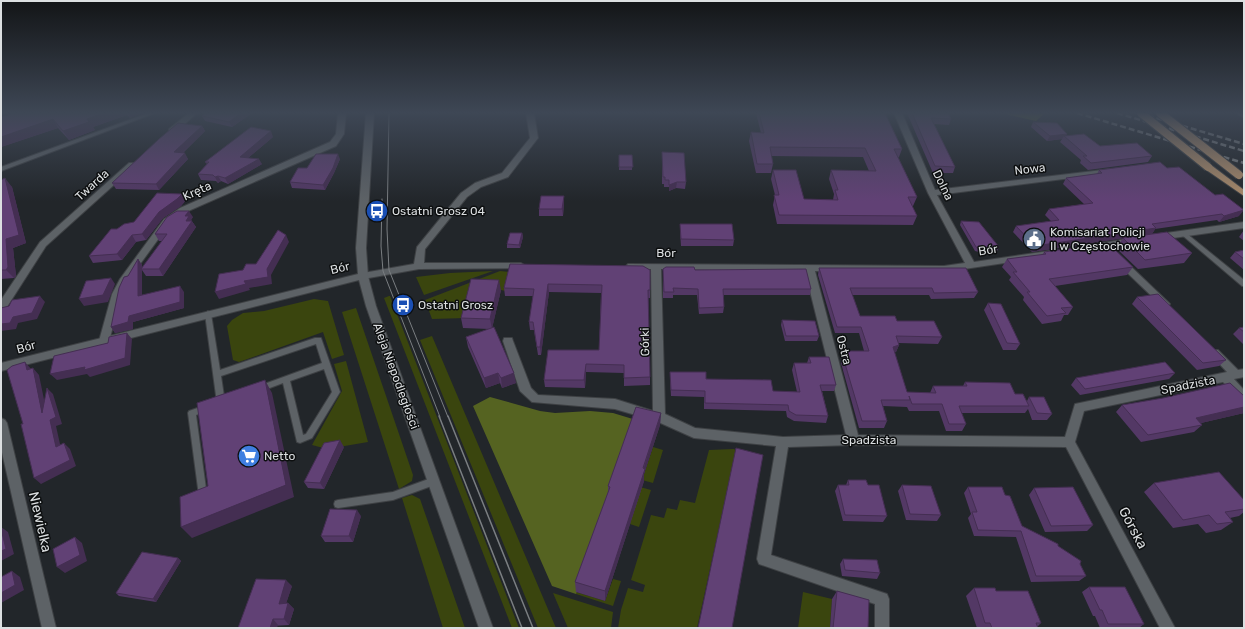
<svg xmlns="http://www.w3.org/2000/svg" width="1245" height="629" viewBox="0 0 1245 629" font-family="Rubik,sans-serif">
<rect width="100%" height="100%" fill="#22262a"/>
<path fill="#3a450e" d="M493 271 424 295 416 277 450 273Z
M500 271 511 272 506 291 501 290 466 318 432 319 425 300Z
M389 296H390L519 628H512L384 298Z
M314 299 328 301 344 355 332 359 323 332 239 362 233 360 227 326 232 320 243 313 264 311Z
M356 308 413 475 412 481 399 489 342 312Z
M432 336 556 628H538L420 340Z
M346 361 368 442 327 449 312 445 342 391 334 364Z
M653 447 663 450 653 483 642 480Z
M734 449 736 451 697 628H618L621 610 628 588 643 592 645 585 631 580 651 515 664 518 667 508 677 510 680 500 695 503 709 450Z
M640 487 651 490 639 527 630 524Z
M412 495 420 499 465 628H443L402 498Z
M613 579 621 581 613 606 576 594V592L605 601Z
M803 592 832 599 830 628H798Z
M553 593 613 612 611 628H568Z"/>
<path fill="#556321" d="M1001 113H1045L1036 121Z
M490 397 540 411 555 413 590 411 613 413 636 420 610 499 576 594 552 586 473 406Z"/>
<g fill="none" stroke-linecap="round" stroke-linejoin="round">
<g stroke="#3e4144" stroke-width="2">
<path id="service" d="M148 113H155L1 171V167Z
M1184 232 1186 233 1244 280V286H1242L1182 235 1181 234 1182 233Z
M208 311 211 314 220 370 315 338H321L340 392 312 438 300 443 297 442 283 383 259 392 256 391 255 389 256 387 322 363 316 344 221 376 225 403 224 405 221 406 218 405 217 403 205 314ZM324 369 332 392 306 434 303 435 290 381Z
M206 405 209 406 210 408 209 410 196 415 207 496 206 499 203 500 200 499 199 496 188 413 189 411Z
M434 477 437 478 438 481 437 484 393 500 338 508 335 507 334 504 335 501 338 500 393 492Z"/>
</g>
<g stroke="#3e4144" stroke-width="2">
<path id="minor" d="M189 113H197L175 133H169V129Z
M338 113H346L344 134 336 146 186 212 170 223 127 282 122 294 109 341 108 344H100L99 341 112 294 120 279 164 219 180 208 330 142 336 134Z
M526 113H534L538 138 508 177 481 187 467 197 425 249 424 263H521L526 266 524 268 419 269 363 279 360 278 358 276 363 273 414 264 417 247 461 193 475 183 502 173 530 138Z
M894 113H902L935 190 1111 169 1115 171 1111 173 937 195 974 262 1056 250 1061 253 1059 255 944 272 815 271 858 435 1065 437 1075 404 1227 372 1209 353 1210 350H1218L1238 370 1244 369V377L1234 379 1244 390V401L1240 400 1223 382 1084 411 1075 442 1175 628H1160L1066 447 853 445 788 447 771 555 887 594 889 599V628H875V604L759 564 757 559 776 446 694 438 656 421 615 409 532 402 520 391 503 341 504 338H512L513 341 531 388 538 395 615 399 653 411 651 269H631L626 266 628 264 944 266 965 263 928 193ZM661 269 805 271 846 435 783 437 695 428 665 414Z
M1236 113H1244V118Z
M129 163H135L136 165 46 246 5 310 1 312V300L40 242Z
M1244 222V228L1159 240 1155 237 1159 234Z
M1133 238 1136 239 1137 241 1136 243 1096 250 1091 247 1096 244Z
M1120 258 1123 259 1168 302 1170 304 1168 306H1162L1117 263 1115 261Z
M1 418 5 420 7 423 56 628H42L1 448Z"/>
</g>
<g stroke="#3e4144" stroke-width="2">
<path id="tertiary" d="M366 113H374L366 248 368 276 376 306 493 628H479L366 306 359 280 1 371V363L358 274 356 248Z"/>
</g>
<g stroke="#3e4144" stroke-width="2">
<path id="primary" d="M1205 165H1211L1244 190V196L1205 169Z"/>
</g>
<use href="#service" fill="#5d6266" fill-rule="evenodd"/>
<use href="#minor" fill="#5d6266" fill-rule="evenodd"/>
<use href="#tertiary" fill="#5d6266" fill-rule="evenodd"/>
<use href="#primary" fill="#ac8c6b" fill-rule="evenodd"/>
<path stroke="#7a7e81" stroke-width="1" d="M389 113 387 229 389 270 448 417
M382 199 381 246 383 271 440 417"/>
<path stroke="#7a7e81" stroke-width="1.5" d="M439 416 522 628
M448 416 533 628"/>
<path stroke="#7a7e81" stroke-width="2.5" stroke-dasharray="6 3" stroke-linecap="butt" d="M1077 113 1244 163
M1117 113 1244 151
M1139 113 1244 144"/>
<g stroke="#3e4144" stroke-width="10" stroke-linecap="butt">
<path id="primary-bridge" d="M1141 113 1208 167
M1160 113 1239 175"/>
</g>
<use href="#primary-bridge" stroke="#ac8c6b" stroke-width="8"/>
</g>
<path fill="#533865" d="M14 113H142L130 118 127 115 93 127 95 130 69 140 58 128 1 147V117Z
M252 113 232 127 205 121 202 116Z
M756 113H885L902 149 899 157H898L917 197 913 206H912L917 216 913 225 777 224 773 205 775 195 771 179 773 170 804 199 833 200 834 194 829 179 831 170 869 171 863 157 771 156 773 164 771 173H756L749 141 751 132 761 133Z
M907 113H948L951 119 949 125 934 124 955 167 953 173H933Z
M1033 122 1067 134 1065 136 1100 146 1152 156 1148 162 1088 170 1080 163 1081 160 1060 142 1062 139 1047 141 1031 127Z
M202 126 205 131 183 153 188 159 159 190 116 189 112 183Z
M273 137 248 158 262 164 228 184 221 181 218 183 216 181 201 180 198 174 207 164 205 162Z
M662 152 686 182 685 189 676 188 669 191V187H664V184H662Z
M619 155H632V170H619Z
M340 159 334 173 325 190 292 188 290 182 307 168Z
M1167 168 1239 216 1219 222 1217 220 1155 229 1152 234 1192 253 1184 263 1138 269 1116 248 1123 238 1032 252 1013 232 1016 226 1051 221 1045 215 1049 209 1084 204 1063 184 1066 178 1097 174 1099 170Z
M1 180 12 187 26 243 13 248 16 276 14 278 1 279Z
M182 194 186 200 181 206 163 218 146 240 136 242 122 260 93 263 89 256 117 229 134 222Z
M564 202 563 216H539V209Z
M193 217 191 220 196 227 163 276H146L142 270V295L184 292V308L133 322V329L115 333 111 327 128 276 138 259 142 265V269L162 241H159L155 234Z
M961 221 999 247 997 251 979 252 975 251 960 225Z
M680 224 734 240 733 246H681L680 231Z
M1244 230V241L1239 237Z
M522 233 523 237 520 248H507V244Z
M1244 250V270L1230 258 1235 252Z
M1044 252 1133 267 1127 275 1055 286 1073 307 1068 315H1064L1061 321 1042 324 1023 300 1024 297 1009 280 1011 277 1002 267 1007 259 1042 255Z
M510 264 650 290V298H648L650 377V385L624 386V373L586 372 585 388 545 387 544 380 599 350 601 293 549 292 541 355H538L534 330H530L529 322 533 296H505L504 288Z
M819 268 978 292 974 298 931 299 929 295H852L860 316 897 321 942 337 938 344 898 343 899 345 896 352H894L907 392 930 393 933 386H963L965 382 1015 394 1027 401 1029 397 1052 414 1047 420H1032L1028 409 1025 413H961L966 424 962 431H946L939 411H909L907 407 883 406 887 421 884 428H859L841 363 845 351H864L859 333H835L818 275Z
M663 269 695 270 811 289 810 295H724V307L723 313 699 314 697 295H673V298H663Z
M501 290 492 328 516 383 502 388 500 383 486 388 468 347 466 337 489 329 463 328 461 318Z
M1137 297 1226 360 1219 366 1197 370 1132 304Z
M988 303 1020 344 1016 350H1003L984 310Z
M782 320 819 336 817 341H785L781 325Z
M1244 327V345L1233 334 1239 328Z
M809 357 836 385 834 391H822L828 416 826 423 794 421 787 417 786 411 704 409V397L671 396 670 378V372L773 391 797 392 792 370 794 363H807Z
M1175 373 1169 379 1080 395 1071 385 1076 378Z
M1244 396V413L1201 423 1202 425 1194 432 1141 442 1116 412 1122 405Z
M661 413 660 425 644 474V481L605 601 576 592 575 582 608 493V486Z
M344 447 324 489 308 488 304 482Z
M848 480 868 485 887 516 883 522 843 521 835 491 838 485H846Z
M1154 483 1244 500V512L1239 516 1230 518 1233 522 1221 530 1206 533 1198 524 1173 528 1144 492Z
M902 485 941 515 937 521 906 520 898 491Z
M968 487 1005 495 1022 526 1058 546 1080 564 1086 576 1079 581 1031 582 1016 537 974 536 968 518 971 514 964 493Z
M1034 488 1093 525 1087 531 1045 532 1029 495Z
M361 516 353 542H325L321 536Z
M178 558 181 561 156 602 119 596 116 593Z
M843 559 880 573 877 579 842 576 840 564Z
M292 586 286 603H288L294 609 289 625 238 628Z
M1089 587 1144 624 1139 628H1100L1095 616H1093L1082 592Z
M974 588 996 591 1041 623 1037 627 1038 628H977L966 596Z
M837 591 868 628H830L832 599Z"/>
<path fill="#442e52" d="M104 113H126L127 115 93 127 95 130 69 140 63 131 87 119Z
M128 113H142L130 118Z
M241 113H252L232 127 229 122Z
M53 119 58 128 1 147V137Z
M202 126 205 131 177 158 174 152Z
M271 131 273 137 242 163 240 157Z
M1067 134 1065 137 1064 136 1062 139 1047 141 1050 136Z
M185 153 188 159 159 190 156 184Z
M338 154 340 159 334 173 325 190 323 185Z
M259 159 262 164 228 184 225 178Z
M218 176 221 181 218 183 215 177Z
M5 178 12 187 26 243 13 248 16 276 14 278 6 270Z
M677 182 676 188 669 191V185Z
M182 194 186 200 181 206 163 218 146 240 142 234 159 212Z
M564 196V202L563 216 562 209Z
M1244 210 1239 216 1219 222 1224 216Z
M189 211 193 217 191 220 196 227 163 276 159 269 186 221 185 216Z
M1156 228 1152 234 1032 252 1035 246Z
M522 233 523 237 520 248 519 245Z
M132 235 136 242 122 260 117 254Z
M286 235 289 242 271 275 272 284 249 288 250 290 219 299 215 292 244 281 267 269Z
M138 259 142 265V302L138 296Z
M111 278 115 284 108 302 84 306 79 299Z
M499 280 501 290 492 329 490 319Z
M548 284 549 292 541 355 540 347Z
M180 286 184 292V308L133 322V329L115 333 111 327Z
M40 296 45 302 37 319 18 323 16 329 1 331V324L13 317Z
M127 333 132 339 130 365 90 377 87 374 57 380 50 374Z
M899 345 896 352 890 354 893 347Z
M25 362 31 369 33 377 27 370Z
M586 364V372L585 388 584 380Z
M33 368 39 375 48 419 42 413Z
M498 373 500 383 486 388 484 378Z
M514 373 516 383 502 388 501 378Z
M265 380 272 393 294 497 192 538 181 527 286 485Z
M47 388 53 394 62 424 56 426 62 453 56 447 50 420Z
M1244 407V413L1188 426 1196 418Z
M661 413 660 425 644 474V481L605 601V591Z
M340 440 344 447 324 489 320 483Z
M64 443 70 449 76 466 41 484 34 478Z
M357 510 361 516 353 542 349 536Z
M1 527 8 532 14 554 1 561Z
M75 537 82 543 87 561 65 573 57 567Z
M178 558 181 561 156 602 153 599Z
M12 571 20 577 24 590 1 603V593Z
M286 580 292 586 284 610 279 604Z
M288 603 294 609 289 625 284 619Z
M273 619 278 625 277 628H270Z"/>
<path fill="#614175" stroke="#442e52" d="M14 113H104L87 119 89 122 63 131 53 119 1 137V117Z
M205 113H241L229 122 202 116Z
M759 113H885L902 149H894L917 197H908L917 216 779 215 774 195H779L773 170H796L804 199 838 200 835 190H838L831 170 876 171 865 148 770 147 773 164H757L751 132 764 133Z
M912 113H948L951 119 931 118 955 167 935 166Z
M1033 122 1057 123 1067 134 1050 136Z
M178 123 202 126 174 152 185 153 156 184 112 183 159 139Z
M251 127 271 131 240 157 259 159 225 178 218 176 215 177 213 175 198 174 209 162H205Z
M1084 134 1100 146 1137 143 1152 156 1091 163 1083 156H1087L1064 136Z
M662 152 684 153 686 182H677L669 185V180H665V177H663Z
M316 154H338L333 168 323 185 290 182 298 168H307Z
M619 155H632L633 167H619Z
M1160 162 1167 168 1179 167 1215 195 1223 194 1244 210 1224 216 1222 214 1152 224 1156 228 1035 246 1016 226 1059 220 1049 209 1093 203 1066 178 1102 173 1099 170Z
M5 178 19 235 6 239 8 267 6 270H1V180Z
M157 193 182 194 177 199 159 212 142 234 132 235 117 254 89 256 111 229H117L124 224 134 222Z
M541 196H564L562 209H539Z
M177 211H189L185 216H189L186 221H192L159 269H141L167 234H155L167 217Z
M961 221 979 222 999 247 980 249 976 247Z
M680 224H732L734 240 681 239Z
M278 230 286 235 267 269 268 277 244 281 246 284 215 292 219 274 243 270 246 264H256Z
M1167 232 1192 253 1145 260 1123 238Z
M510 233H522L519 245 507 244Z
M1108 243 1133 267 1049 279 1073 307 1061 308 1066 313 1047 316 1027 292H1030L1013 272H1017L1007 259 1046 254 1044 252Z
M1244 250V259L1235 252Z
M138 259V296L180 286V302L129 316 128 322 111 327 119 288 124 277 128 276Z
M510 264 643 266 650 270V290H648L650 377 624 378V365L586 364 584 380H544L548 350H599L602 285 548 284 540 347H537L533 322H529L534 289 504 288Z
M666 267H694L695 270 806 269 811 289H723L724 307 699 308 698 289 673 288 674 292H664L663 269Z
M819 268H966L978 292 934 293 932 288H850L860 316H895L897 321H934L942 337 896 336 899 345 893 347 907 392 936 393 933 386H967L965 382 1010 383 1015 394H1023L1029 406H959L966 424H949L942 404H912L909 396 910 400H881L887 421H862L843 357H847L845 351H869L861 327H837Z
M111 278 103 295 79 299 86 281Z
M471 279 499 280 490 319 461 318Z
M1158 294 1226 360 1203 363 1137 297Z
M40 296 32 313 13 317 10 323 1 324V308L9 306 12 300Z
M988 303 1001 304 1020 344 1007 343Z
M782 320 815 321 819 336H786Z
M494 327 514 373 501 378 498 373 484 378 466 337Z
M1244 327V332L1239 328Z
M127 333 125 358 84 370 85 367 50 374 54 356 108 343 109 337Z
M809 357H829L836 385H820L828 416 796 415 789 411 788 405 705 403V391L671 390 670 372H706V379L771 380 773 391 800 392 794 363H811Z
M25 362 27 370 33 368 42 413 47 388 56 417 50 420 56 447 64 443 70 460 34 478 21 424H23L7 370 12 366Z
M1165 362 1175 373 1085 389 1076 378Z
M265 380 286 485 181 527 180 497 208 486 197 403Z
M1230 383 1244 396V407L1196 418 1202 425 1148 435 1122 405 1163 398Z
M1029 397H1044L1052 414 1037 413Z
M636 407 661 413 643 468 645 469 605 591 575 582 610 487 608 486Z
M340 440 320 483 304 482 324 443Z
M736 448 763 455 732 628H698Z
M1219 472 1244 500V509L1225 512 1233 522 1217 524 1209 515 1183 520 1154 483Z
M848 480H866L868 485H879L887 516 845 515 838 485H849Z
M902 485 931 486 941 515 910 514Z
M968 487H1002L1005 495 1010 496 1022 526 1058 544V546L1081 561 1080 564 1086 576H1036L1021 531 978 530 972 512H977Z
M1073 487 1093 525 1051 526 1034 488Z
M330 509 357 510 349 536H321Z
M1 529 6 549 1 551Z
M75 537 80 555 57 567 53 549Z
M142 552 178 558 153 599 116 593Z
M843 559 877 560 880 573 845 570Z
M12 571 15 585 1 593V577Z
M256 579 286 580 279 604 288 603 284 619H273L270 628H238Z
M1089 587H1125L1144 624H1108L1102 610H1100Z
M974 588H995L996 591H1028L1041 623H1036L1038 628H992L990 623H985Z
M837 591 869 600 868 628H833Z"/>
<linearGradient id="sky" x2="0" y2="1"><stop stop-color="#131517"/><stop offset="0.56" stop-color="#3e4755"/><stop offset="1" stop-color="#3e4755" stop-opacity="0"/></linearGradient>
<rect width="1245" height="201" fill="url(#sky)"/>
<defs>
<g id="bus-disc" transform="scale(1.15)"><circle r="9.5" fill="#1a4fb4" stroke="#0d0f10"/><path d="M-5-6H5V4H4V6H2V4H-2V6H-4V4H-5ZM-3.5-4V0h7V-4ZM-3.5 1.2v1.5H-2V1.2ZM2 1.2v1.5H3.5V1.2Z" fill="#fff"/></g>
<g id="civic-disc" transform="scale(1.15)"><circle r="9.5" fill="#5c6f8a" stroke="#0d0f10"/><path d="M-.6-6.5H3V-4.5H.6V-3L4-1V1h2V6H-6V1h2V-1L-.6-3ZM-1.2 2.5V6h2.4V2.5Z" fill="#fff"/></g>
<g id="supermarket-disc" transform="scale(1.15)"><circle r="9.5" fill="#3f7fe0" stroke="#0d0f10"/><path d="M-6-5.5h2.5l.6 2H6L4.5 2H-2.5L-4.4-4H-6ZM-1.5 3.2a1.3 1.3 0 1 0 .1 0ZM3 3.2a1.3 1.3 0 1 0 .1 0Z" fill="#fff"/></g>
</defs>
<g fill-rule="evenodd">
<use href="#bus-disc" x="377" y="211"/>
<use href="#civic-disc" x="1034" y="239"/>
<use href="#bus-disc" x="403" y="305"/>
<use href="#supermarket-disc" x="249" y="456"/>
</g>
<g text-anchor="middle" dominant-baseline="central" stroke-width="3" stroke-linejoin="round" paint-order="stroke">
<g font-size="12" fill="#dcdfe1" stroke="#0d0f10">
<text transform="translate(1030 169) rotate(-7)">Nowa</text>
<text transform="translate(92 185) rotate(-42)">Twarda</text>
<text transform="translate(943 185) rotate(64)">Dolna</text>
<text transform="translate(197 191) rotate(-24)">Kręta</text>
<text transform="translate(988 250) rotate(-9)">Bór</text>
<text x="666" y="253">Bór</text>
<text transform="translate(340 268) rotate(-14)">Bór</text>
<text transform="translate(645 342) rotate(-91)">Górki</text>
<text transform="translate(26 347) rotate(-15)">Bór</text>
<text transform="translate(844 350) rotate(76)">Ostra</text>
<text transform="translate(396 376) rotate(70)">Aleja Niepodległości</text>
<text transform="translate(1188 385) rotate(-11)">Spadzista</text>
<text x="869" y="440">Spadzista</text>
</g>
<g font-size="12" fill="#dcdfe1" stroke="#0d0f10" text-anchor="start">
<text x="392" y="211">Ostatni Grosz 04</text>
<text x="1050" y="232">Komisariat Policji<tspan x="1050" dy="14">II w Częstochowie</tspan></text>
<text x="418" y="305">Ostatni Grosz</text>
<text x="264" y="456">Netto</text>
</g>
<g font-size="14" fill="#dcdfe1" stroke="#0d0f10">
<text transform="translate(40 522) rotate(77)">Niewielka</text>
<text transform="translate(1133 528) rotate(62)">Górska</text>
</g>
</g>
<rect width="1245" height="629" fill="none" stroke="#dcdfe1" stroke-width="4"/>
</svg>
